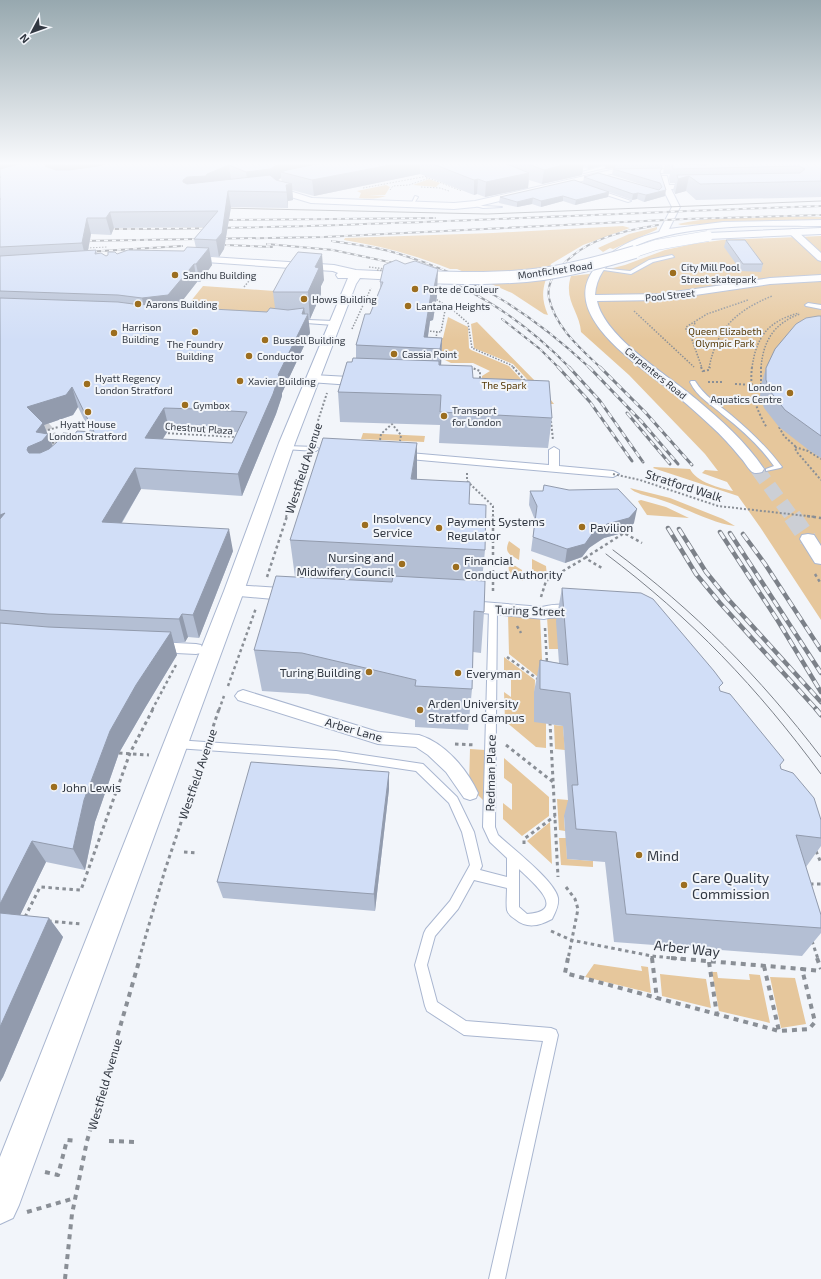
<svg xmlns="http://www.w3.org/2000/svg" width="821" height="1279" viewBox="0 0 821 1279" font-family="'Exo 2',sans-serif">
<rect width="100%" height="100%" fill="#f2f5fa"/>
<path fill="#e6c79c" d="M429 179 440 183 436 187 413 185Z
M386 185 390 187 385 195 368 196H386C377 199 369 199 359 198L361 193 357 191Z
M821 217V220L681 225 678 224C721 214 777 217 821 217Z
M623 226 630 228 583 245 551 264C544 285 539 294 548 315L544 314 512 293 457 269H450C415 255 381 246 344 240L345 238 493 233Z
M657 227V229L656 230 613 249 610 248 603 252 598 248 629 234Z
M821 236V620L760 527 738 496 653 468 654 467 690 469C696 482 720 488 733 491L727 482 702 473 705 470 718 471 705 454 629 375 581 332C580 312 563 300 571 276L589 274 625 265 665 250 693 244 722 240Z
M203 286 288 292 271 318 182 312Z
M448 317 468 327 469 348 471 350 509 366 544 404 482 385V376L490 371 473 363H451L437 356 440 339 443 338Z
M477 322 540 386 554 404H550L513 364 474 348 471 324Z
M363 433 425 436 424 442 361 439Z
M630 488 670 498 723 519 735 526C710 523 680 505 655 498 647 496 634 493 630 488Z
M641 500 666 507 689 518 647 515 639 503 638 501Z
M509 541 520 549 519 560C509 554 504 553 509 541Z
M532 559 546 566 547 577 532 570Z
M509 562 522 570 523 581C512 576 507 576 509 562Z
M508 614 540 616 543 681 509 654Z
M547 617 568 618 558 649H549Z
M504 657 535 680 534 721 546 723V748L536 747 505 721 504 692 511 697V677L504 672Z
M554 725 563 726 565 750 555 749Z
M470 749 485 750 483 800 469 786Z
M504 758 549 797V816L522 836 503 819V803L512 810V784L504 778Z
M557 799 568 800 570 817H564L565 831 559 830Z
M550 822 552 864 527 841Z
M559 838H566L567 859 593 861V867L561 865Z
M594 964 642 971 641 966 648 967 651 993 585 977Z
M712 972H717L718 978 750 980 749 974 760 975 770 1023 719 1011Z
M660 974 706 979 711 1008 662 996Z
M770 977 795 978 806 1024 781 1028Z"/>
<g fill="none" stroke-linecap="round" stroke-linejoin="round">
<path stroke="#cccfd5" stroke-width="10" stroke-dasharray="10 5" stroke-linecap="butt" d="M31 412 48 430 60 450 50 454"/>
<path stroke="#cccfd5" stroke-width="14" stroke-dasharray="14 7" stroke-linecap="butt" d="M757 469 792 517"/>
<path stroke="#cccfd5" stroke-width="18" stroke-dasharray="18 9" stroke-linecap="butt" d="M792 516 808 539"/>
<g stroke="#a9b6d0" stroke-width="2">
<path id="service" d="M604 166 605 168 584 173 582 172Z
M597 190H599L631 201 628 202 597 192Z
M415 196 418 197 413 205H411Z
M472 203 483 206 502 207 483 208 471 205Z
M672 255 674 257 653 262 631 274 597 269 599 268 630 271 649 260Z
M808 303 821 305V309L806 306 805 305Z
M308 320 334 321 337 323 334 325 306 323V321Z
M691 381H695C704 396 718 404 731 415 750 431 767 447 782 467L780 468 766 471V469L774 466C760 446 742 430 723 415 711 404 697 397 690 382Z
M286 446 316 447 319 449 316 451 284 449V447Z
M493 606 497 609 495 827 498 835C512 848 555 881 558 898 559 906 555 913 552 919 539 926 527 929 515 919 512 917 508 914 507 910 506 903 507 895 507 888L474 880 458 909 435 936 427 965 437 1002 466 1021 551 1028 556 1030 558 1035 505 1279H489L543 1041 464 1035 427 1011 425 1006 415 965 424 933 426 929 450 901 470 865 462 832 449 803 416 771 336 759 176 748 172 747 171 744 172 741 176 740 336 751 423 764 457 797 474 832 482 866 480 870 507 877V858L490 842 483 827 489 609ZM519 869C532 882 569 911 527 914L519 907Z"/>
</g>
<g stroke="#a9b6d0" stroke-width="2">
<path id="pedestrian" d="M554 447 559 450V466L613 471 619 474 613 477 398 458 393 455 398 452 549 465V450Z
M156 642 196 644 201 645 203 649 201 653 196 654 156 652 151 651 149 647 151 643Z
M243 690 378 732 419 735C445 743 467 769 478 793L476 798 470 800 464 798 446 772 428 755 416 747 378 744 238 700 235 696 238 692Z"/>
</g>
<g stroke="#a9b6d0" stroke-width="2">
<path id="minor" d="M615 169H663L667 171 663 173H615L475 207 454 209 311 203 274 192 271 187 277 182H283L284 184 280 188 312 198 454 203 475 201Z
M661 176H667L669 185H700L704 187 700 189H671L680 207 669 229 723 222 821 220V226C767 226 600 217 595 295L661 294 770 278 821 275V281L770 284 661 300 597 301C605 338 668 375 696 399 721 420 746 442 764 469L762 472C758 473 754 474 751 471 747 467 744 461 740 457 731 446 721 435 711 426 695 411 679 397 662 384 631 360 558 311 596 267 613 248 634 238 659 232L672 207 662 187 660 178Z
M793 229 796 230 821 253V261L818 260 790 234 788 232 790 230Z
M313 375 367 378 372 379 373 382 372 385 367 386 309 382 307 379 309 376Z
M808 534 814 535 821 546V564L815 563 800 539 802 535Z
M234 585 296 589 302 591 305 595 302 599 296 601 228 595 225 591 228 587Z
M458 600 542 607C556 603 576 604 589 608L592 612 589 616C575 621 559 615 544 619L452 610 449 606 452 602Z"/>
</g>
<g stroke="#a9b6d0" stroke-width="2">
<path id="tertiary" d="M821 228V234L708 239 703 236 708 233Z
M181 255 334 265 356 270 396 272 400 273 402 276 400 279 396 280 360 278 356 284 295 443 244 591 19 1205 13 1218 0 1224V1157L224 591 279 443 348 278H338L336 275 338 273 333 271 177 260 175 258 177 256Z"/>
</g>
<path stroke="#8a8f96" stroke-width="1" stroke-dasharray="1.5 1.5" stroke-linecap="butt" d="M426 177 462 191
M421 187 440 188 449 191
M363 188 428 176
M390 190 393 186 409 185 429 178
M87 248 107 247"/>
<path stroke="#8a8f96" stroke-width="1.5" stroke-dasharray="1.5 1.5" stroke-linecap="butt" d="M244 287 253 276
M434 298 453 310 468 323 472 348 511 365 514 368
M634 311 694 367
M695 323 690 334 702 368
M352 329 371 288
M427 331 441 332 446 305
M690 334 686 330V327L707 314 748 300
M436 339 437 331
M470 367 473 368
M709 368C717 328 736 311 772 296
M752 368C756 337 768 321 799 313
M761 368C763 341 774 323 800 314"/>
<path stroke="#8a8f96" stroke-width="2" stroke-dasharray="2 2" stroke-linecap="butt" d="M470 367 480 371V382
M513 367 527 383
M701 367 703 372
M752 367C749 390 756 409 767 428
M761 367V385
M703 371 709 370 710 367
M708 382H722
M735 384 752 385
M551 421 553 440
M779 427 784 436 795 446 796 451 821 480
M48 430 69 424 89 426
M164 433 237 437
M313 436 327 393
M380 440 381 434 392 424 401 435 400 441
M48 442 56 443
M795 447 808 451 821 459
M467 473V481L493 506V517
M286 517 305 460"/>
<path stroke="#8a8f96" stroke-width="2.5" stroke-dasharray="3 3" stroke-linecap="butt" d="M493 516V593
M585 558 624 533 642 543
M815 574 821 584
M267 577 287 516
M541 597 546 581 585 558 602 568
M517 626 521 633
M545 628 547 663
M507 657 539 680
M228 686 256 608
M152 710 177 663
M219 710 224 696"/>
<path stroke="#8a8f96" stroke-width="3" stroke-dasharray="3.5 3.5" stroke-linecap="butt" d="M550 722 558 877
M211 733 219 709
M455 744 476 745
M506 745 553 782
M119 753 149 755
M524 844V839L555 816
M816 851 821 863
M184 852 198 853
M810 884H821
M566 887 575 899 578 909 568 959
M25 917 40 887 81 890 130 753 153 709
M48 921 81 924
M551 931 571 940 652 956 682 959
M812 941 818 959
M652 956V959
M139 959 165 870 202 760"/>
<path stroke="#8a8f96" stroke-width="4" stroke-dasharray="5 5" stroke-linecap="butt" d="M568 958 565 973 779 1031 809 1029 815 1022 802 969 821 971
M652 958 657 999
M671 958 802 969
M817 958 821 969
M709 962 717 1015
M764 966 779 1031
M109 1141 137 1142
M45 1172 58 1175 67 1140 77 1141
M27 1212 75 1198
M65 1279 72 1214 87 1141 140 958"/>
<use href="#service" fill="#fff" fill-rule="evenodd"/>
<use href="#pedestrian" fill="#fff" fill-rule="evenodd"/>
<use href="#minor" fill="#fff" fill-rule="evenodd"/>
<use href="#tertiary" fill="#fff" fill-rule="evenodd"/>
<path stroke="#7c8189" stroke-width="1" d="M221 208 487 214 821 201
M613 550C695 611 759 676 821 757
M606 554C692 619 757 687 821 774"/>
<g stroke="#7c8189" stroke-width="2">
<path id="rail-far3" d="M217 220 435 218
M103 229C343 229 582 214 821 206
M80 241 324 237 685 219 821 215
M332 241C351 244 371 246 389 251 469 273 530 312 590 368
M267 244 333 250 403 265
M226 245 272 247
M85 252 182 246
M427 273C440 279 454 283 467 290 504 309 541 338 570 368
M502 319 540 349 559 368
M601 368C581 349 555 327 549 298 547 287 552 276 560 268 584 239 622 231 658 225"/>
</g>
<g stroke="#7c8189" stroke-width="3">
<path id="rail-far2" d="M558 367 590 402 632 461
M569 367 600 401 643 462
M589 367 642 422 678 464
M600 367 645 412 692 465
M627 413 670 464"/>
</g>
<g stroke="#7c8189" stroke-width="4.5">
<path id="rail-far1" d="M668 528 696 574 720 603 817 710
M679 529 706 572 728 599 821 702
M720 532 778 621 821 692
M730 533 821 673
M743 534 765 564 821 650"/>
</g>
<g stroke="#7c8189" stroke-width="5">
<path id="rail" d="M816 709 821 715"/>
</g>
<use href="#rail-far3" stroke="#f2f5fa" stroke-width="1.5" stroke-dasharray="4" stroke-linecap="butt"/>
<use href="#rail-far2" stroke="#f2f5fa" stroke-width="2" stroke-dasharray="6" stroke-linecap="butt"/>
<use href="#rail-far1" stroke="#f2f5fa" stroke-width="3" stroke-dasharray="8" stroke-linecap="butt"/>
<use href="#rail" stroke="#f2f5fa" stroke-width="3.5" stroke-dasharray="11" stroke-linecap="butt"/>
<g stroke="#a9b6d0" stroke-width="11" stroke-linecap="butt">
<path id="tertiary-bridge-far1" d="M632 253 656 245 708 236"/>
</g>
<g stroke="#a9b6d0" stroke-width="14" stroke-linecap="butt">
<path id="tertiary-bridge" d="M408 277C453 278 499 280 543 274 575 269 605 261 635 252"/>
</g>
<path stroke="#8a8f96" stroke-width="1.5" stroke-dasharray="1.5 1.5" stroke-linecap="butt" d="M369 267 385 269
M377 270 386 271"/>
<path stroke="#8a8f96" stroke-width="2" stroke-dasharray="2 2" stroke-linecap="butt" d="M613 474 640 480 718 506 816 517"/>
<path stroke="#8a8f96" stroke-width="2.5" stroke-dasharray="3 3" stroke-linecap="butt" d="M807 516 821 518"/>
<use href="#tertiary-bridge-far1" stroke="#fff" stroke-width="10"/>
<use href="#tertiary-bridge" stroke="#fff" stroke-width="12"/>
</g>
<path fill="#b4bfd4" fill-rule="evenodd" d="M0 162 15 165 19 164 18 162H664L663 168H615L605 169 606 167 604 165 588 169 583 167 582 175 542 184 529 180 528 188 485 197 477 194 474 195 420 174 314 196 292 190 293 200 288 201V208L231 207 224 249 219 257 211 256 212 265 200 282H197L179 305 214 306 215 310 267 312 275 308 273 292 324 280 321 286V294L310 319H308L310 333 282 393V396L276 414 242 496 141 489 122 523 233 551 199 638 188 637 185 642H173L177 655 145 708 119 753 95 822 85 870 46 862 20 915 49 918 63 937 3 1077 0 1082ZM281 178 282 182 277 181ZM204 227 194 239 196 248 184 251 117 254 106 256 97 253 96 250 88 251 91 234 111 235 114 228ZM78 407 90 432 75 434 53 446 48 434H47L44 425 73 415ZM169 429 202 430 237 432 232 443 163 439Z
M665 162H821V197L696 200 686 191 675 194 673 190 675 183H670L669 178 670 174H663Z
M613 169 661 175 665 196 644 202 637 199 632 200 609 192 608 197 575 205 563 201 541 207 532 204 517 207 499 203 500 197 583 183 584 177 659 190 612 175Z
M726 240 763 264 761 272 741 271 724 247Z
M384 265 437 296 433 320 430 321 428 337 442 338 441 365 473 378 552 418 548 448 439 443 440 425 340 422 338 392 352 362 356 358V345L370 314 380 288V282Z
M821 316V458L810 451 779 427 764 408 760 396 761 385 766 368Z
M417 479 469 504 485 550 482 581 484 612 481 653 473 652 472 689 468 730 415 727V720L308 694 262 691 254 650 295 577 290 540Z
M530 491 634 523 626 532 604 538 596 542 589 548 582 557 565 563 531 551 535 520 529 505Z
M562 588 720 690V691L780 766 781 769 821 820V846L806 867 821 915V933L802 956 614 942 605 862 567 859 564 816 568 800 563 726 534 722V692L540 660 559 663 556 621Z
M389 772V789L375 911 223 898 217 882Z"/>
<path fill="#929bad" d="M0 162H14L16 169 0 177Z
M18 162H139L89 179 21 171Z
M284 162H352L281 172V178L272 184 248 186 246 172Z
M406 162H420V174L314 196 312 180Z
M575 162H584L582 175 542 184 544 170Z
M589 162H604V165L588 169Z
M607 162H616L615 168 605 169Z
M703 162H743L701 168Z
M229 165 231 180 190 193 183 182V180L187 177 207 174Z
M529 173 528 188 485 197 486 182Z
M689 176 686 191 675 194 678 179Z
M478 179 477 194 474 195V180Z
M292 184 293 200 288 201V208L286 185Z
M666 190 665 196 644 202 646 195Z
M228 191 231 207 224 249 219 257 216 240Z
M609 192 608 197 575 205 576 200Z
M638 193 637 199 632 200 633 194Z
M563 196V201L541 207V201Z
M533 198 532 204 517 207V202Z
M110 212 114 228 111 235 106 218Z
M87 218 91 234 86 260 82 243Z
M209 248 212 265 200 282 196 264Z
M322 254 324 280 321 286V294L310 319 308 292 315 267Z
M194 264 197 282 172 314 146 316 142 298Z
M438 269 437 296 433 320 430 321 426 349 424 337 431 293Z
M304 308 306 319 308 314 310 333 282 393V396L276 414 242 496 238 474Z
M442 338 441 368 439 380 440 349Z
M72 387 78 407 73 415 44 425 48 435V434L56 455 37 468 27 450V407Z
M164 408 169 429 150 459 145 438Z
M417 443V479L411 516V479Z
M135 468 141 489 109 544 102 522Z
M637 509 634 523 626 532 604 538 589 548 582 557 565 563 567 549 592 534 607 524Z
M5 513 0 541V515Z
M229 529 233 551 199 638 193 615Z
M182 614 188 637 185 642 179 619Z
M171 632 177 655 145 708 119 753 95 822 85 870 73 849 84 800 110 731 136 685Z
M389 772V789L375 911 374 894Z
M32 841 46 862 12 932 0 917V904Z
M49 918 63 937 3 1077 0 1082V1027Z"/>
<path fill="#d1def7" stroke="#929bad" fill-rule="evenodd" d="M26 162H50L45 166 56 170H69L98 166 110 162H284L281 163 270 169 246 172 229 165 207 174 206 176 187 177 183 180V182L187 184 270 175 276 180 292 184 286 185 287 192 228 191 222 233 216 240 194 239 218 211 110 212 106 218H87L82 243 0 247V199H1H0V178L1 177H0V169Z
M69 162H90L85 164 59 166Z
M326 162H406L312 180 281 172 287 170Z
M428 162H464L467 164 475 162H502L529 173 486 182 478 179 474 180Z
M523 162H575L544 170Z
M714 162H821V181L700 184 689 176 678 179 677 175 800 173 805 169 799 166 673 169 672 163 704 165Z
M662 168 660 172 666 190 646 195 638 193 633 194 584 177 598 173 659 190 662 187 660 183 613 169Z
M574 180 609 192 576 200 563 196 541 201 533 198 517 202 500 197Z
M726 240H745L763 264H743Z
M187 247 209 248 196 264H194L168 295 142 298 118 295 0 291V256L96 250 95 254 101 253 106 256 108 255V252H115L117 254 128 250 184 251Z
M298 252 322 254 315 267 319 268 308 292H273L286 268Z
M396 260 405 264 415 261 438 269 433 292 431 293 424 337 442 338 440 349 356 345 365 314H370L383 282H380L384 265Z
M0 298 118 302 141 305 162 302 161 304 214 306 212 309 267 312 270 308 288 310 304 308 302 314H308L278 375 279 376 273 394 238 474 135 468 102 522 229 529 193 615 182 614 179 619 48 614 0 610V519L5 513 0 515ZM72 387 94 432 77 431 75 434 63 433 57 442 49 449 40 453H29L27 450 28 447 42 441 48 434 36 432 43 423 27 407 66 395ZM164 408 197 409 247 412 232 443 145 438Z
M818 316H821V436L785 410 770 391 766 380V368L775 349 796 324 806 318Z
M353 358 439 361V365L472 366 473 378 549 381 552 418 440 412 441 395 338 392 347 362H352Z
M323 438 417 443 411 479 470 482 469 504 486 505 485 550 290 540Z
M544 485 569 490 618 489 637 509 629 518 607 524 599 529 592 534 585 544 567 549 533 537 537 506 530 491H543Z
M276 576 392 582 393 576 485 581 484 612 474 611 472 689 415 686 416 680 302 653 254 650Z
M562 588 641 593 653 599 714 671 723 683 719 687 720 691 730 694 784 760 780 765 781 769 793 773 814 798 821 820V838L796 835 821 915V928L626 914 616 832 576 829 572 785H578L570 693 540 689V660L568 665Z
M0 623 48 627 171 632 136 685 110 731 84 800 73 849 32 841 0 904Z
M251 762 389 772 374 894 217 882Z
M0 913 49 918 0 1027Z"/>
<linearGradient id="sky" x2="0" y2="1"><stop stop-color="#97a8af"/><stop offset="0.48" stop-color="#f9fafd"/><stop offset="1" stop-color="#f9fafd" stop-opacity="0"/></linearGradient>
<rect width="821" height="341" fill="url(#sky)"/>
<g fill="#9c6e1f" stroke="#f2f5fa" stroke-width="1.5">
<circle cx="673" cy="273" r="4"/>
<circle cx="175" cy="275" r="4"/>
<circle cx="415" cy="289" r="4"/>
<circle cx="304" cy="299" r="4"/>
<circle cx="138" cy="304" r="4"/>
<circle cx="408" cy="306" r="4"/>
<circle cx="195" cy="332" r="4"/>
<circle cx="114" cy="333" r="4"/>
<circle cx="265" cy="340" r="4"/>
<circle cx="394" cy="354" r="4"/>
<circle cx="249" cy="356" r="4"/>
<circle cx="240" cy="381" r="4"/>
<circle cx="87" cy="384" r="4"/>
<circle cx="790" cy="393" r="4"/>
<circle cx="185" cy="405" r="4"/>
<circle cx="88" cy="412" r="4"/>
<circle cx="444" cy="416" r="4"/>
<circle cx="365" cy="525" r="4"/>
<circle cx="582" cy="527" r="4"/>
<circle cx="439" cy="528" r="4"/>
<circle cx="402" cy="564" r="4"/>
<circle cx="456" cy="567" r="4"/>
<circle cx="369" cy="672" r="4"/>
<circle cx="458" cy="673" r="4"/>
<circle cx="420" cy="710" r="4"/>
<circle cx="54" cy="787" r="4"/>
<circle cx="639" cy="855" r="4"/>
<circle cx="684" cy="885" r="4"/>
</g>
<g text-anchor="middle" dominant-baseline="central" stroke-width="4" stroke-linejoin="round" paint-order="stroke">
<g font-size="10" fill="#323842" stroke="#f2f5fa" text-anchor="start">
<text x="681" y="267">City Mill Pool<tspan x="681" dy="12">Street skatepark</tspan></text>
<text x="183" y="275">Sandhu Building</text>
<text x="423" y="289">Porte de Couleur</text>
<text x="312" y="299">Hows Building</text>
<text x="146" y="304">Aarons Building</text>
<text x="416" y="306">Lantana Heights</text>
<text x="122" y="327">Harrison<tspan x="122" dy="12">Building</tspan></text>
<text x="273" y="340">Bussell Building</text>
<text x="195" y="344" text-anchor="middle">The Foundry<tspan x="195" dy="12">Building</tspan></text>
<text x="402" y="354">Cassia Point</text>
<text x="257" y="356">Conductor</text>
<text x="95" y="378">Hyatt Regency<tspan x="95" dy="12">London Stratford</tspan></text>
<text x="248" y="381">Xavier Building</text>
<text x="782" y="387" text-anchor="end">London<tspan x="782" dy="12">Aquatics Centre</tspan></text>
<text x="193" y="405">Gymbox</text>
<text x="452" y="410">Transport<tspan x="452" dy="12">for London</tspan></text>
<text x="88" y="424" text-anchor="middle">Hyatt House<tspan x="88" dy="12">London Stratford</tspan></text>
</g>
<g font-size="10" fill="#323842" stroke="#f2f5fa">
<text transform="translate(555 270) rotate(-8)">Montfichet Road</text>
<text transform="translate(670 295) rotate(-6)">Pool Street</text>
<text transform="translate(656 373) rotate(39)">Carpenters Road</text>
<text transform="translate(199 428) rotate(4)">Chestnut Plaza</text>
</g>
<g font-size="10" fill="#563a08" stroke="#f2f5fa">
<text x="725" y="331">Queen Elizabeth<tspan x="725" dy="12">Olympic Park</tspan></text>
<text x="504" y="385">The Spark</text>
</g>
<g font-size="12" fill="#323842" stroke="#f2f5fa">
<text transform="translate(303 468) rotate(-72)">Westfield Avenue</text>
<text transform="translate(684 485) rotate(18)">Stratford Walk</text>
<text transform="translate(530 610) rotate(2)">Turing Street</text>
<text transform="translate(354 729) rotate(16)">Arber Lane</text>
<text transform="translate(490 773) rotate(-89)">Redman Place</text>
<text transform="translate(197 774) rotate(-71)">Westfield Avenue</text>
<text transform="translate(104 1084) rotate(-74)">Westfield Avenue</text>
</g>
<g font-size="12" fill="#323842" stroke="#f2f5fa" text-anchor="start">
<text x="373" y="518">Insolvency<tspan x="373" dy="14">Service</tspan></text>
<text x="447" y="521">Payment Systems<tspan x="447" dy="14">Regulator</tspan></text>
<text x="590" y="527">Pavilion</text>
<text x="394" y="557" text-anchor="end">Nursing and<tspan x="394" dy="14">Midwifery Council</tspan></text>
<text x="464" y="560">Financial<tspan x="464" dy="14">Conduct Authority</tspan></text>
<text x="361" y="672" text-anchor="end">Turing Building</text>
<text x="466" y="673">Everyman</text>
<text x="428" y="703">Arden University<tspan x="428" dy="14">Stratford Campus</tspan></text>
<text x="62" y="787">John Lewis</text>
</g>
<g font-size="14" fill="#323842" stroke="#f2f5fa" text-anchor="start">
<text x="647" y="855">Mind</text>
<text x="692" y="877">Care Quality<tspan x="692" dy="16">Commission</tspan></text>
</g>
<g font-size="14" fill="#323842" stroke="#f2f5fa">
<text transform="translate(687 948) rotate(6)">Arber Way</text>
</g>
</g>
<g transform="translate(32 32) rotate(229)" stroke="#f2f5fa" stroke-width="3" paint-order="stroke">
<path d="M0-3L7 15L0 10L-7 15Z" fill="#323842"/>
<text y="-6" font-size="11" font-weight="bold" text-anchor="middle" fill="#323842">N</text>
</g>
</svg>
